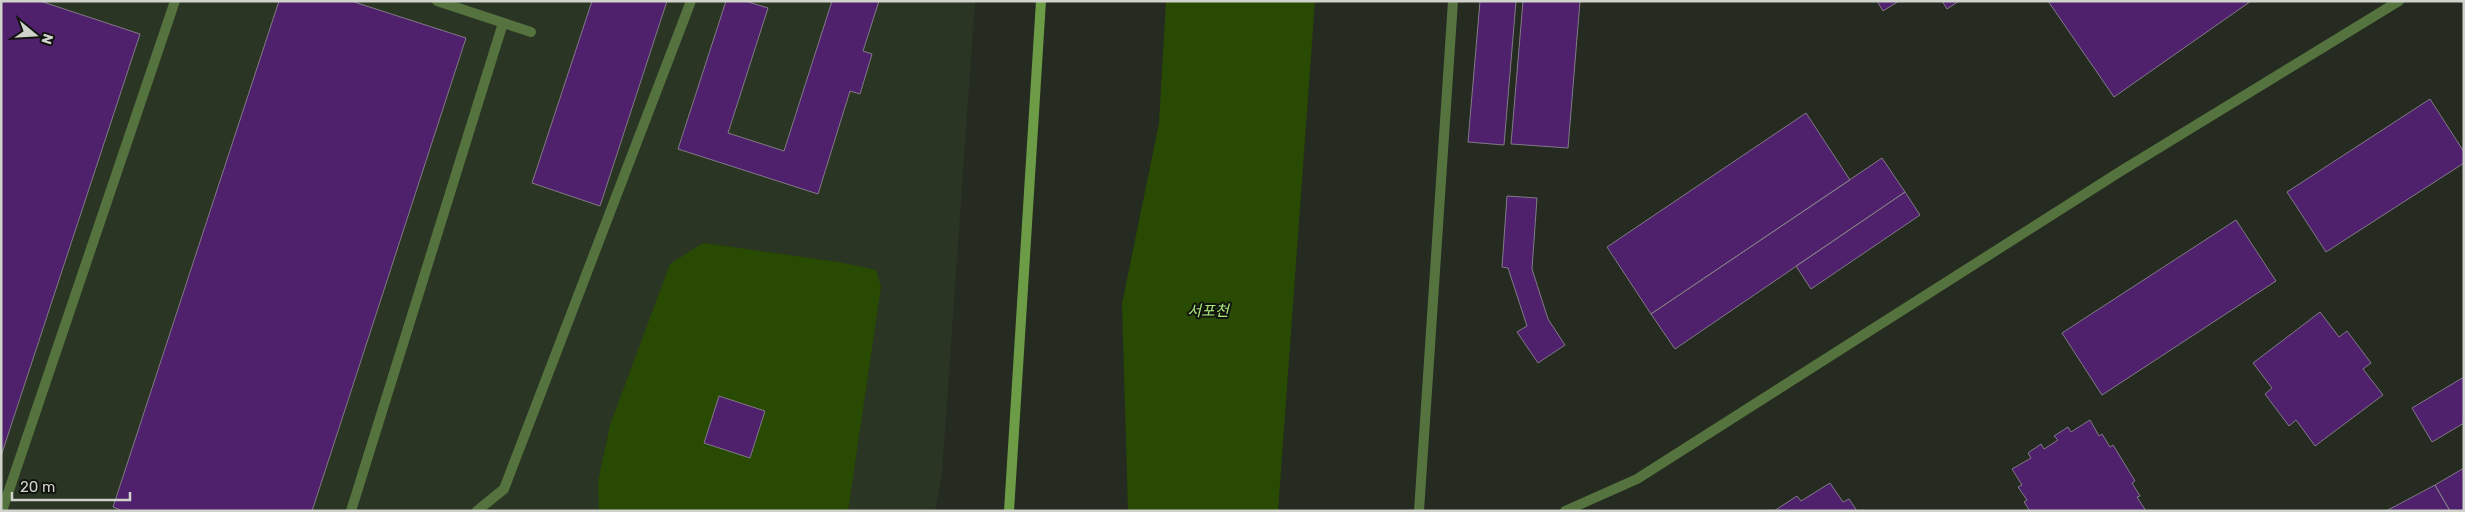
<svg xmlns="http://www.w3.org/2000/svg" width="2465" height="512" viewBox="0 0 2465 512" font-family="Rubik,'Noto Sans KR',sans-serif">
<rect width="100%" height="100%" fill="#252b20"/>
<path fill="#2a3524" d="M1 1H975L942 473 935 511H1Z"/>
<path fill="#284a02" d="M1166 1H1315L1278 511H1128L1122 304 1159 123Z
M703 243 838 262 876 270 881 287 848 511H599L598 482 610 425 670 264Z"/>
<path fill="#4f206c" stroke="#817a87" d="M1 1H40L140 34 1 456Z
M279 1H351L466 38 312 511H123L113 507Z
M592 1H667L600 206 532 183Z
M726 1H745L768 8 728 133 784 151 832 1H879L863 51 872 54 860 94 850 91 818 194 678 149Z
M1480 1H1516L1504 145 1468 142Z
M1523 1H1580L1568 148 1511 144Z
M1877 1H1899L1883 11Z
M1942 1H1959L1947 9Z
M2048 1H2251L2114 97Z
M2430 99 2464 152V163L2326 252 2287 192Z
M1806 113 1850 180 1651 314 1607 247Z
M1882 158 1905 192 1675 349 1651 314Z
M1905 192 1920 215 1811 289 1796 266Z
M1507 196 1537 198 1532 269 1548 319 1565 345 1538 363 1517 332 1527 326 1508 268 1502 267Z
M2236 220 2276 281 2102 395 2062 333Z
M2320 312 2339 337 2347 331 2371 363 2363 369 2383 395 2315 446 2296 420 2289 426 2265 394 2272 388 2253 363Z
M2464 377V423L2432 442 2412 408Z
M719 396 765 411 750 458 704 443Z
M2090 420 2099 436 2102 434 2110 447 2113 445 2135 481 2132 483 2140 496 2137 497 2146 511H2030L2024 502 2027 500 2018 487 2022 485 2012 469 2031 458 2028 453 2041 444 2044 449 2058 440 2054 436 2068 427 2071 432Z
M2464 468V511H2450L2435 485Z
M1830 483 1843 502 1849 499 1857 511H1774L1797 496 1801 501Z
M2435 485 2450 511H2386Z"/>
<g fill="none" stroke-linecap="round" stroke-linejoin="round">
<path stroke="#55733e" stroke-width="10" d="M437 1 531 32
M2 511 175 1
M351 511 503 23
M477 511 504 489 691 1"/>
<path stroke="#55733e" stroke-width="10" d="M1419 511 1453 1
M1565 511 1637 479 2121 171 2399 1"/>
<path stroke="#6c9c46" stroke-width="10" d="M1009 511 1041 1"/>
</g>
<g text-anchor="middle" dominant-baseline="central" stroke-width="4" stroke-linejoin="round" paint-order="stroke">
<g font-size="15" font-style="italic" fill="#a9e979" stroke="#10130e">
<text x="1208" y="311">서포천</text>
</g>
</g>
<rect width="2465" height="512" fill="none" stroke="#cfd3cc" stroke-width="5"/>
<g transform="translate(35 35) rotate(108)" stroke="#10130e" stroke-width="4" paint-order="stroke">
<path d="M0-4L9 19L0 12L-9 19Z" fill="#cfd3cc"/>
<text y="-8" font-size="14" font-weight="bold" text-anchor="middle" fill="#cfd3cc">N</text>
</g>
<path d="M12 492v8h118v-8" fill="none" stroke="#cfd3cc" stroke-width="2.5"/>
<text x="20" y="492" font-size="15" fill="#cfd3cc" stroke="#10130e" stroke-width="4" paint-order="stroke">20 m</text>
</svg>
